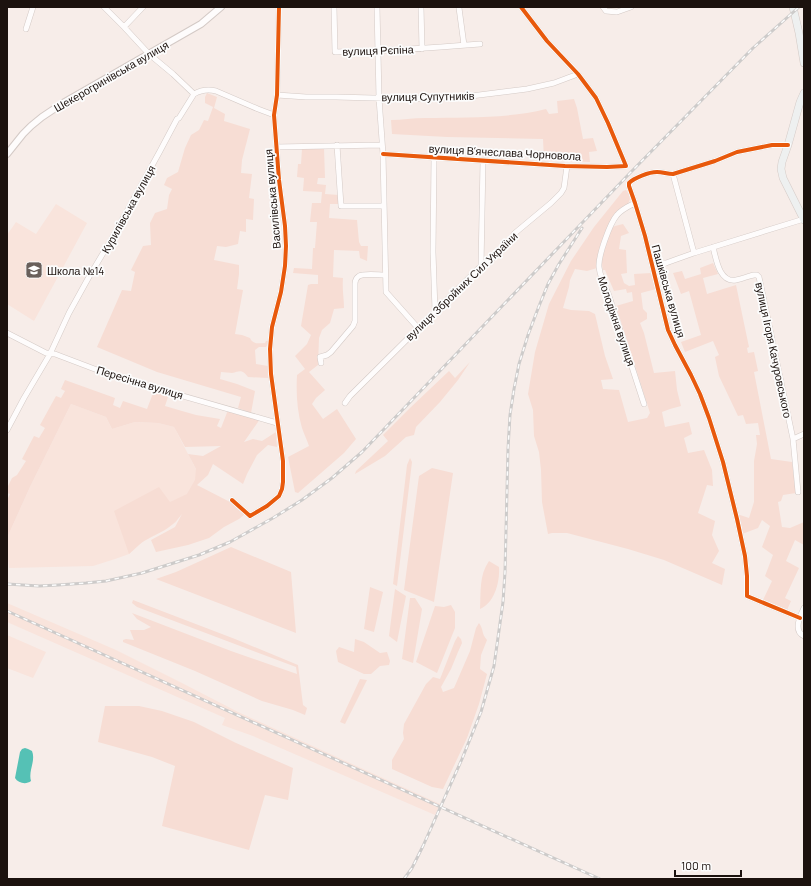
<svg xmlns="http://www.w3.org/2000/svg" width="811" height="886" viewBox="0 0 811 886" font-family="Barlow,sans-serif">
<rect width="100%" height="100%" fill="#f7ede9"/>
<path fill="#f9e4dc" d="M56 204 87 223 34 321 7 304V235L16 222 36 234Z
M71 404 106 417 112 429 135 422 158 423 174 427 200 477 191 492 176 522 165 530 142 542 129 554 115 559 93 566 9 568 7 549V538L30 487Z
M7 603 116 650 182 683 238 712 440 804 435 815 253 736 222 725 225 718 7 622Z
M7 635 46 652 33 678 7 668Z"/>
<path fill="#f7ddd4" d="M207 93 217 97 214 108 225 114 224 121 250 129 242 160 241 173 252 174 249 198 254 199 253 220 246 219V232L240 231 238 244 226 247 217 246 214 260 239 265V274L237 289 243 290 235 334 242 335 250 338C253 345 259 343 265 343L266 341H268V344L266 347H259L255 350 256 364 268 366 269 378 248 377C242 369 240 371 232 373 229 373 225 372 221 372L220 379 237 384 255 391 251 413 238 408 241 397 157 372 97 347 122 290 131 291 135 272 131 270 143 246 151 245 150 223 155 213 167 209 169 195 172 189 164 185 167 178 178 172 185 148 191 135 199 130 204 120 208 121 213 107 205 103V97Z
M574 99 577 108 583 139 593 138 597 151 589 152 590 162 544 160 543 139 447 137 392 134 391 120C402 120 413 118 425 118 465 117 506 119 546 109L549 114 558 113 557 101Z
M324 148 325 178H318L317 184 326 185 325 194 339 195V204H330L329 218 357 220 359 242 361 246H368L367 261 360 258 359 251 334 250 333 277 343 278C342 289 344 298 344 308L334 309 330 323 322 330 319 338 318 365 309 372 325 390 316 398 312 404 323 419 337 409 356 439 344 453 298 493 295 492 288 457 309 446C307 440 304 434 302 428 297 411 296 393 297 375L305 369 295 356 307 344 311 335 301 326 308 285 311 284H318V275L293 273 294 268 312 269 313 248H315L317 222H310L312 203H321L322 192 303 191 304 178 297 177 298 164H301L302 149Z
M626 190 629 194 630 199 628 204 616 212 611 220 599 252 597 268 587 271 575 269 570 280 569 287 563 308 571 310 589 311 595 314 605 356 613 379 601 380 603 389 619 390 628 422 647 418 650 413 616 306 633 301 632 292 627 293 626 289 614 291 605 270H603C599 257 608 240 612 228L615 226 623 224 629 233 621 236 619 249 626 250 627 273 621 274 624 283 629 286 635 285 634 274 651 273 656 289 641 293 643 309 647 313V319L640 323 644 333 654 373 675 371 677 390 681 406 670 409 662 412 665 427 689 422 692 434 684 438 688 453 704 450 712 470 713 486 707 485 698 513 715 521 712 535 719 551 712 563 725 569 722 585 664 560 628 549 567 533H552L548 534 542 502 541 470 539 452 534 436 533 410 528 394 535 352 549 304 571 261 594 227 623 191Z
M713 263 718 274 703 278 707 294 723 289 736 285 749 347 747 348 748 353 754 352 758 371 754 372 771 459 792 462 796 493 783 495 781 501 778 502 782 527 790 528 804 522V545L795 540 786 561 799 568 785 598 791 601 787 610 763 600 772 581 765 576 773 555 762 547 770 526 762 520 758 528 742 534 737 514 749 518 754 502V461L757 444 756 435H760L758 423 746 424 743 415 738 416 719 376 715 357 719 355 713 341 685 352 681 342 701 335 689 291 681 294 673 273 682 271 685 279 701 274 700 268Z
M470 362 458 380 440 402 416 427 414 435 406 437 385 456 355 474 356 471 388 441 383 435 411 407 449 371 455 378Z
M65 380 115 398 113 405 120 408 123 401 147 409 155 388 170 391 165 406 182 411 196 415 220 419 217 426 221 428 228 410 260 419 244 442 253 439 262 441 276 432 277 447 268 445 257 455 247 474 243 484 213 464 208 475 197 485 230 502 245 514 239 519 224 527 209 538 188 545 156 552 151 540 175 527 182 514C170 530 159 532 144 541 138 545 134 550 129 554L114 511 159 487 170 502 187 494 195 480 196 469 188 454 203 456 221 446 185 447 174 427 158 423 135 422 112 429 106 417 71 404 30 487 7 538V500L10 494 7 493V488L12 478 17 475 26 461 22 459 34 436 39 438 45 428 40 425 56 396 61 398 65 391 61 389Z
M410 458 412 462 397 586 393 584 407 465Z
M432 468 453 473 434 602 404 590 419 476Z
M231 547 291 572 296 633 156 579 176 572Z
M489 561 499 567C500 581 495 603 480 609 481 592 479 575 489 561Z
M370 587 383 592 374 632 364 629Z
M395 589 406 596 397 642 389 636Z
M410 598H415L422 609 413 663 402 659Z
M133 600 235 639 298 665 303 705 307 708 305 715 293 710 262 701 195 671 123 642V640L126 639 134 640 130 630H144L151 627 137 619 132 613 231 651 297 674 296 667 137 607 132 603Z
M451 605 455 612V628L437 673 416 662 435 606 444 607Z
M479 623C484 630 481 633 487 640L481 655 480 669 487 674 479 704 467 738 443 789 432 787 392 769V760L404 739 403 733 404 724 426 684 433 677 440 679 455 641 458 636 461 639 462 643 458 652 451 669 441 687 443 692 454 688 470 651 476 628Z
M355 639 364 642 380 653 387 652 390 661 389 665 380 666 371 674H364L338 662 336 651 339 647 354 652Z
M360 679 367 680 345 724 340 722Z
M105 706H139L162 711 194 722 236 743 293 768 288 800 265 795 249 850 162 826 175 766 152 757 98 742Z"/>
<path fill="#55c1b5" d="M25 748 28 749 32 751C36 761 28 771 31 781 26 785 18 783 15 778L20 752 22 749Z"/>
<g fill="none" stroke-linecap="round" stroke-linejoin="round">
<g stroke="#d4cac6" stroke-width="6">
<path id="minor" d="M104 7 124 27 143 7
M334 7 335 52C384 51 432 48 480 44
M377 7 379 98 383 154 386 292 418 328
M421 7 422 49
M603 7 606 11 617 12 631 7
M459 8 464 45
M124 27 149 54 173 74 194 94C201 90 208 89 216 91L258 109 274 115
M26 29 33 7
M277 95 306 97H336L410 99 471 96 527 89 554 83 578 74
M337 145 341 206H383
M788 145H772L737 152 715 161 673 174C667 174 663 172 657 172 649 172 634 178 629 183V186L635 203 645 236 668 330 675 345 691 375 700 394 709 418 723 462 737 519 745 556 747 576V596L800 618
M276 147 382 145
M383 154 565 166 607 167 626 166 608 123 596 98 578 74 547 41 521 7
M434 158 433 252 435 311
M673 174 694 253
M635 203C629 206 622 209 617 215 610 223 598 256 599 267 600 276 604 285 608 293L644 404
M713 247C716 258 719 283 736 280 742 279 748 276 754 275H757L759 277 793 439
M481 266 483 161
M653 267 666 263 694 253 804 219
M7 333 46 353 55 354 113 376 277 423
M321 363 320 357 327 355 331 352 353 326 355 321V284C355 281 356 278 359 276 364 273 378 275 385 275
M345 403 350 396 481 266 492 259 503 248 515 233 551 203 561 193 564 188 567 166
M7 430 24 398 50 354 69 313 90 275 111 240 160 151 177 119 179 118 194 94
M798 492 793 439 804 434
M232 500 250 516 267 506 279 496 282 489 283 482V461L271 374 270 349 272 327 281 292 285 266 286 246 285 226 279 180 274 115 277 95 279 7
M804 608C800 616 793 631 804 636"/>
</g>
<g stroke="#d4cac6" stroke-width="8">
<path id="tertiary" d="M7 154 23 134 31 126 42 117 63 103 201 24 221 7"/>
</g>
<g stroke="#d4cac6" stroke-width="8">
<path id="secondary" d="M793 7 799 33 804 63
M804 93 800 102 788 145 782 162 781 169 783 178 804 220"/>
</g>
<use href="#minor" stroke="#fefcfc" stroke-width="5"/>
<use href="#tertiary" stroke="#fefcfc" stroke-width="6"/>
<use href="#secondary" stroke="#eef0f0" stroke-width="7"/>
<g stroke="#cdcbca" stroke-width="3">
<path id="rail" d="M7 584 39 586 58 585 86 583 106 581 142 573 199 555 230 542 273 518 302 500 332 478 362 452 630 173 753 48 799 7
M7 611 600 879
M404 879 412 868 423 846 462 759 481 712 494 666 503 602 505 572 508 449 510 415 514 389 519 364 528 335 539 306 548 284 559 264 582 228"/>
</g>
<use href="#rail" stroke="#fcfcfc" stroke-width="1.5" stroke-dasharray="4.5" stroke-linecap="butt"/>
<g stroke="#fcfcfc" stroke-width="6">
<path id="cycleway" d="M788 145H772L737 152 715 161 673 174C667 174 663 172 657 172 649 172 634 178 629 183V186L635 203 645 236 668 330 675 345 691 375 700 394 709 418 723 462 737 519 745 556 747 576V596L800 618
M383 154 565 166 607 167 626 166 608 123 596 98 578 74 547 41 521 7
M232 500 250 516 267 506 279 496 282 489 283 482V461L271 374 270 349 272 327 281 292 285 266 286 246 285 226 279 180 274 115 277 95 279 7"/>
</g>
<use href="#cycleway" stroke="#e8590c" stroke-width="4"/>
</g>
<defs>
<g id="school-square" transform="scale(0.9)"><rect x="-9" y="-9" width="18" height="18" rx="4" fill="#695f5b" stroke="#fcfcfc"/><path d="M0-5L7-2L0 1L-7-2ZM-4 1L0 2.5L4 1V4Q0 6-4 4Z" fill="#fff"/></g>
</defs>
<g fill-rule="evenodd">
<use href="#school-square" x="34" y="270"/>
</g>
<g text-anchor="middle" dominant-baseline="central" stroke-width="3.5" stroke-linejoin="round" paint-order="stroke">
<g font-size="11" fill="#1c120e" stroke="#fcfcfc">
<text transform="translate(378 50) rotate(-2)">вулиця Рєпіна</text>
<text transform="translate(111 76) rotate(-30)">Шекерогринівська вулиця</text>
<text transform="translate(428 96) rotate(-1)">вулиця Супутників</text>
<text transform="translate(505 152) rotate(3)">вулиця Вʼячеслава Чорновола</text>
<text transform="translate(272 199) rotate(-95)">Василівська вулиця</text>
<text transform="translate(128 209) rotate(-61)">Курилівська вулиця</text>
<text transform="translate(461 286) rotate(-44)">вулиця Збройних Сил України</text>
<text transform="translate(669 291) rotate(74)">Пашківська вулиця</text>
<text transform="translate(617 321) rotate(71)">Молодіжна вулиця</text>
<text transform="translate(774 350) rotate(78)">вулиця Ігоря Качуровського</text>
<text transform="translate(140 382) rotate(17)">Пересічна вулиця</text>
</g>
<g font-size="11" fill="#1c120e" stroke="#fcfcfc" text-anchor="start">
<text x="47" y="270">Школа №14</text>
</g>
</g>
<rect width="811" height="886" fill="none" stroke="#1c120e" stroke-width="16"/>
<path d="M675 870v6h66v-6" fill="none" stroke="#1c120e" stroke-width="2"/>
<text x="681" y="870" font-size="12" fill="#1c120e" stroke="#fcfcfc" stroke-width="3" paint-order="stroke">100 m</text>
</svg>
